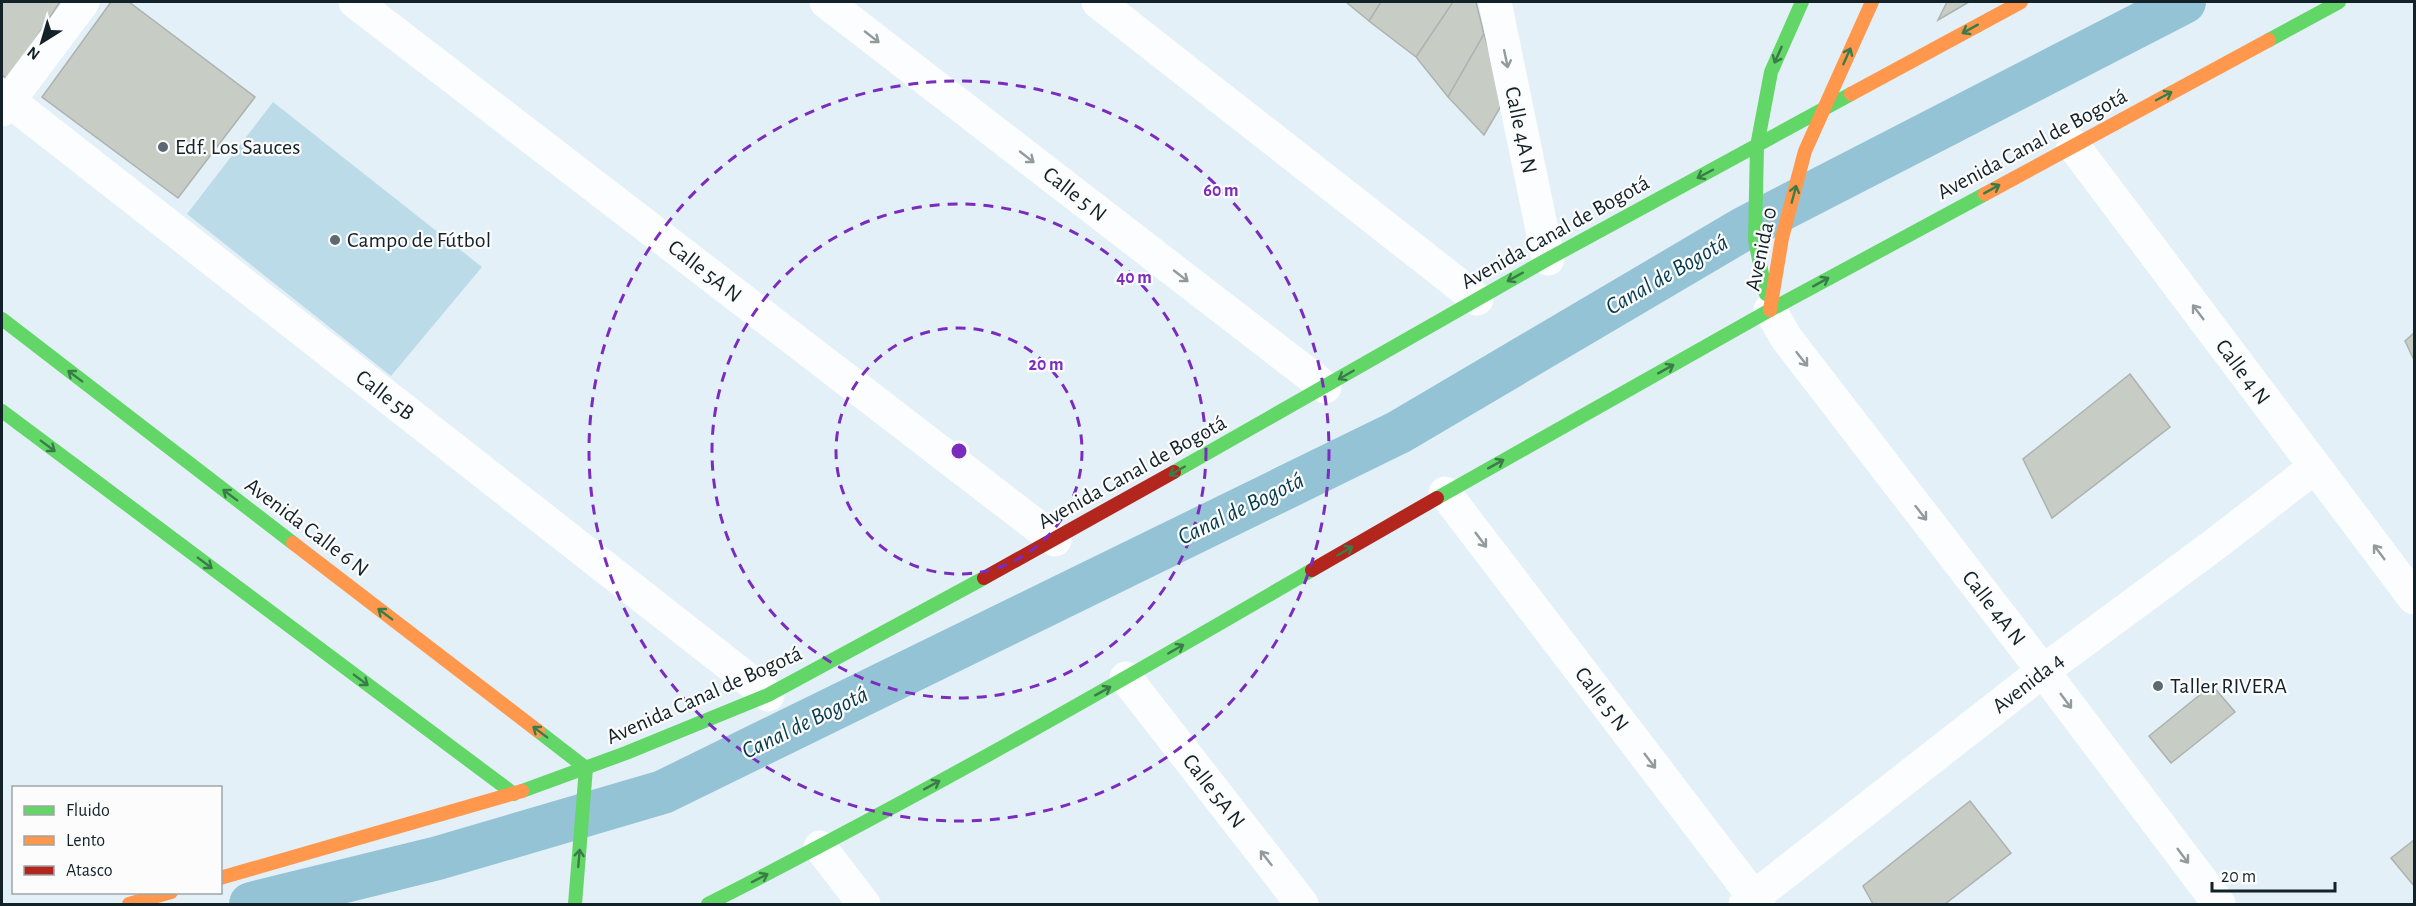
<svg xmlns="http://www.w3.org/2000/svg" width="2416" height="906" viewBox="0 0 2416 906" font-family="'Alegreya Sans',sans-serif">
<rect width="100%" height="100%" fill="#e3f0f7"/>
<path fill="#bcdbe9" d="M273 102 482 267 391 376 187 214Z"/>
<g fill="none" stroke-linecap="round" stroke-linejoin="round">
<path stroke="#95c3d6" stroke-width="44" d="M251 904 438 858 663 792 1399 432 1745 228 2184 2"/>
</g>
<path fill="#c7ccc4" stroke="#adb2af" stroke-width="1.5" d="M2 2H60L8 80 2 75Z
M111 2H129L255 97 178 198 42 97Z
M1346 2H1381L1369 21Z
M1381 2H1453L1416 57 1369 21Z
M1453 2H1476L1484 34 1448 97 1416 57Z
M1947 2H1969L1938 20Z
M1484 34 1504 101 1484 135 1448 97Z
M2414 333V360L2405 341Z
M2130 374 2170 427 2052 518 2023 459Z
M2212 685 2235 712 2171 763 2149 736Z
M1970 801 2011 853 1945 904H1873L1863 886Z
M2414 840V886L2391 858Z"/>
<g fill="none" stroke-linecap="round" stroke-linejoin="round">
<path stroke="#fbfdfe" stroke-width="33" d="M355 2 1055 540
M826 2 1325 387
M1098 2 1477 299
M1495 2 1548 259
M2 95 768 695
M2 110 83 2
M2073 145 2414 598
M1770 310 1787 339 2043 671 2219 904
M1445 493 1759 904
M1126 678 1302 904
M820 847 864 904
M1745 904 2043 671 2214 545 2315 467"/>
<path stroke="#63d668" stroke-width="14" d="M2269 40 2339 2
M1766 294 1755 240 1757 146 1771 72 1802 2
M2 319 293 543
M2 411 514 794
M1174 472 1548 259 1851 94
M1437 498 1770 310 1985 194
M538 731 586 768 575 904
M522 791 626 753 768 695 984 578
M708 904C913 800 1113 686 1312 570"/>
<path stroke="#ff974d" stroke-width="14" d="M1851 94 2021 2
M1985 194 2269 40
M1770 310 1782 238 1805 151 1872 2
M293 543 538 731
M220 878 522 791
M129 904 171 892"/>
<path stroke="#b3261e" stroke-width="14" d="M1312 570 1437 498
M984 578 1174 472"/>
</g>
<defs><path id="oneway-shaft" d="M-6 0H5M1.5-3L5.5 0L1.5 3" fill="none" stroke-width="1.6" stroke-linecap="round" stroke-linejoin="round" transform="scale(1.5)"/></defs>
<g stroke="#3a7c48">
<use href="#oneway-shaft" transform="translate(1970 29) rotate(151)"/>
<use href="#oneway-shaft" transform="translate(1778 55) rotate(114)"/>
<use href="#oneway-shaft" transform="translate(1847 56) rotate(-66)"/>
<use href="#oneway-shaft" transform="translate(2164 96) rotate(-28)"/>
<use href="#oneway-shaft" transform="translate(1705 174) rotate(152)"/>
<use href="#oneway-shaft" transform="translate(1992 189) rotate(-29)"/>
<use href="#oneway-shaft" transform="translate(1794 194) rotate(-75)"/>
<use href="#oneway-shaft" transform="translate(1515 277) rotate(151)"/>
<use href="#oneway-shaft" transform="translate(1821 282) rotate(-29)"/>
<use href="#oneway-shaft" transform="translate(1666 369) rotate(-29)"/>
<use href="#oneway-shaft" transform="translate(1346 375) rotate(150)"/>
<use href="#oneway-shaft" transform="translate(75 376) rotate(-143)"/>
<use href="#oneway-shaft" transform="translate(48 446) rotate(37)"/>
<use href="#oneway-shaft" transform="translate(1496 464) rotate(-29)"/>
<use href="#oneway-shaft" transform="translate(1177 471) rotate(150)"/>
<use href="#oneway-shaft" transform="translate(230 495) rotate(-143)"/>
<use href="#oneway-shaft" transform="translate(1345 551) rotate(-30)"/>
<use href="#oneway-shaft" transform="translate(205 563) rotate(37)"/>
<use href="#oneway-shaft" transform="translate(385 614) rotate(-143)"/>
<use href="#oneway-shaft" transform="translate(1176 649) rotate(-30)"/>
<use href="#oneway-shaft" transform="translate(361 680) rotate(37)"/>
<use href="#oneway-shaft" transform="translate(1103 691) rotate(-29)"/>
<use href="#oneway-shaft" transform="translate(540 732) rotate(-143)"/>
<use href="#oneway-shaft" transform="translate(932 785) rotate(-29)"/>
<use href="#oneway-shaft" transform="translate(579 858) rotate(-85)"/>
<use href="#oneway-shaft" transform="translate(760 878) rotate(-27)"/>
</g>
<g stroke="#929a9e">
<use href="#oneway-shaft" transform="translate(872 37) rotate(38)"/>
<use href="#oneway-shaft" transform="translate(1506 59) rotate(78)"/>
<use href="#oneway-shaft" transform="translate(1027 157) rotate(38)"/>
<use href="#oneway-shaft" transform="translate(1181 276) rotate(38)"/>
<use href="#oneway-shaft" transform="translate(2198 312) rotate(-127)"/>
<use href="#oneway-shaft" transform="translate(1802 359) rotate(52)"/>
<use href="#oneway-shaft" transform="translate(1921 513) rotate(52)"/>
<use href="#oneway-shaft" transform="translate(1481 540) rotate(53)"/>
<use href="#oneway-shaft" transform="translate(2379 552) rotate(-127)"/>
<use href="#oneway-shaft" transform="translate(2066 701) rotate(53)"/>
<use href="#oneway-shaft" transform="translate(1650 761) rotate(53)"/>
<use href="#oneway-shaft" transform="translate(2183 856) rotate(53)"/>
<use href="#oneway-shaft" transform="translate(1266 858) rotate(-128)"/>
</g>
<g fill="none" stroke="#7b2cbf" stroke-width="3" stroke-dasharray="10 8">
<circle cx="959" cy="451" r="123"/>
<circle cx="959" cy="451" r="247"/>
<circle cx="959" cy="451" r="370"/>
</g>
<g fill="#5b6a70" stroke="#fcfcfc" stroke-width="2">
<circle cx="163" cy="147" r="6"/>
<circle cx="335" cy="240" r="6"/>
<circle cx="2158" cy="686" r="6"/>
</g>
<g text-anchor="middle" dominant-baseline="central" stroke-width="4.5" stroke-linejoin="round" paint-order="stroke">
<g font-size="22" fill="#122228" stroke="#fcfcfc">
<text transform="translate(1521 130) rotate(78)">Calle 4A N</text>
<text transform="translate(2032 144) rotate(-28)">Avenida Canal de Bogotá</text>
<text transform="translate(1075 194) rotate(38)">Calle 5 N</text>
<text transform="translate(1555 232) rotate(-29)">Avenida Canal de Bogotá</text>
<text transform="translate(1761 249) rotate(-78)">Avenida 0</text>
<text transform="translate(705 271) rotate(38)">Calle 5A N</text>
<text transform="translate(2243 372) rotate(53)">Calle 4 N</text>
<text transform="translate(385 395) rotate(38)">Calle 5B</text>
<text transform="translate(1132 472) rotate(-29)">Avenida Canal de Bogotá</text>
<text transform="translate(307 527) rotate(37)">Avenida Calle 6 N</text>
<text transform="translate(1994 608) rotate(52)">Calle 4A N</text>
<text transform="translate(2028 683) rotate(-38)">Avenida 4</text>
<text transform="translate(704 695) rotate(-24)">Avenida Canal de Bogotá</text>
<text transform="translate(1602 699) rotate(53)">Calle 5 N</text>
<text transform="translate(1214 791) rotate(52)">Calle 5A N</text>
</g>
<g font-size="22" fill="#122228" stroke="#fcfcfc" text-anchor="start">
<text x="175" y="147">Edf. Los Sauces</text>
<text x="347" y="240">Campo de Fútbol</text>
<text x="2170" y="686">Taller RIVERA</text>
</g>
<g font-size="24" font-style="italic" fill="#043c4e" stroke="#fcfcfc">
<text transform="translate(1667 275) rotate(-30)">Canal de Bogotá</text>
<text transform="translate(1241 509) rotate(-26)">Canal de Bogotá</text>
<text transform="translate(805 723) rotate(-26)">Canal de Bogotá</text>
</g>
</g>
<circle cx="959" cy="451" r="9" fill="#7b2cbf" stroke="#fcfcfc" stroke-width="3"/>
<g font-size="18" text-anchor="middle" font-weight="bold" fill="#7b2cbf" stroke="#fcfcfc" stroke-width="4.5" stroke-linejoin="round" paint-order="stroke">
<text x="1221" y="196">60 m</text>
<text x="1134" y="283">40 m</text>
<text x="1046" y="370">20 m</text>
</g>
<rect width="2416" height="906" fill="none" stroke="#122228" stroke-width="6"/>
<rect x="12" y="786" width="210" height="108" fill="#fcfcfc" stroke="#9ea5a7" stroke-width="1.5"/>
<rect x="24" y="806" width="30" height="9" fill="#63d668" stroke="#9ea5a7" stroke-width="1.5"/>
<text x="66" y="816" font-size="18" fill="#122228">Fluido</text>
<rect x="24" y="836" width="30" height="9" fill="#ff974d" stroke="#9ea5a7" stroke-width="1.5"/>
<text x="66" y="846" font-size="18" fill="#122228">Lento</text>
<rect x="24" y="866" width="30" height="9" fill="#b3261e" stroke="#9ea5a7" stroke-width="1.5"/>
<text x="66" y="876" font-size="18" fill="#122228">Atasco</text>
<g transform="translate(42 42) rotate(217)" stroke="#fcfcfc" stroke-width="4.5" paint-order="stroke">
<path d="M0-4.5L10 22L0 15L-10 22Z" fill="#122228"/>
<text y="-9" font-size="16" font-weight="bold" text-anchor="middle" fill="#122228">N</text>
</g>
<path d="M2212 882v9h123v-9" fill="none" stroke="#122228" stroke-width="3"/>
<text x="2221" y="882" font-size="18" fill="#122228" stroke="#fcfcfc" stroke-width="4.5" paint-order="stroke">20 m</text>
</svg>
